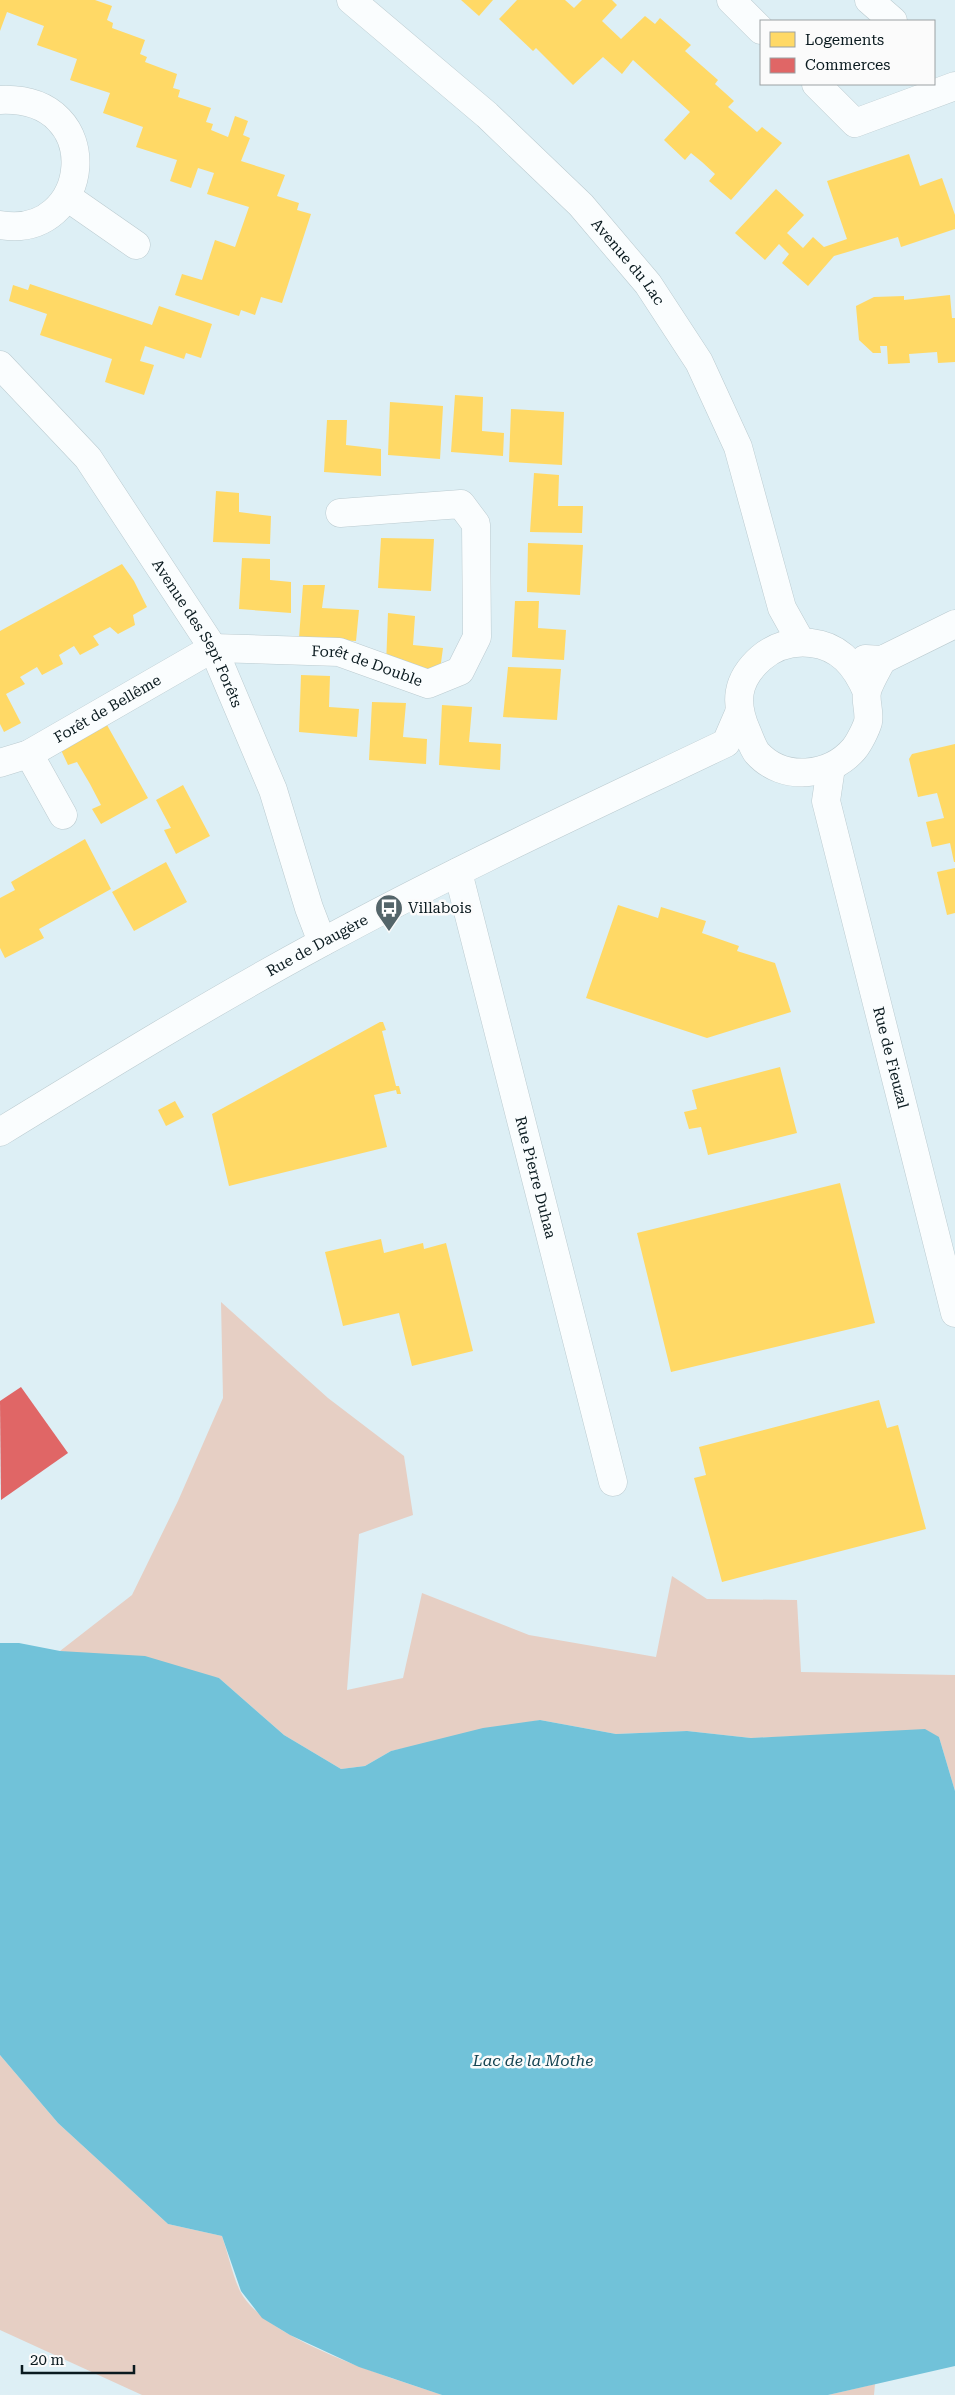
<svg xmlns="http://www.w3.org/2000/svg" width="955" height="2395" viewBox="0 0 955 2395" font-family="'Roboto Serif',serif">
<rect width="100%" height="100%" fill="#ddeff5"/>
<path fill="#e6cfc4" d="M221 1302 328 1398 404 1456 413 1515 359 1534 347 1690 403 1678 422 1593 529 1635 656 1657 672 1576 707 1599 797 1600 801 1672 955 1675V1791L939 1737 862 1734 751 1738 687 1731 616 1734 540 1720 391 1751 365 1766 341 1769 284 1735 219 1678 60 1651 132 1595 178 1501 223 1398Z
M0 2055 58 2123 168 2224 222 2236C228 2253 232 2274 240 2291 266 2341 389 2377 442 2395H142L0 2330Z
M875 2384 874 2395H828Z"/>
<path fill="#71c2d9" d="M0 1643H19L60 1651 145 1656 219 1678 284 1735 341 1769 365 1766 391 1751 483 1728 540 1720 616 1734 687 1731 751 1738 925 1729 939 1737 955 1791V2366L828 2395H442L359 2367 290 2335 262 2318 241 2291 222 2236 168 2224 58 2123 0 2055Z"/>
<path fill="#ffd966" d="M0 0H95L112 6 107 20 113 23 112 28 145 40 140 54 147 57 145 62 177 74 173 88 180 90 178 97 211 108 206 122 213 124 211 130 228 137 235 116 248 121 243 135 250 138 241 161 285 175 277 196 299 203 297 210 311 214 282 303 261 297 255 315 241 310 239 316 175 295 182 274 202 280 215 240 235 247 249 207 207 194 214 173 198 168 191 188 170 181 177 160 136 147 143 127 103 113 110 93 70 80 77 59 37 45 44 26 7 12 0 31Z
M461 0H493L479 16Z
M517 0H565L574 8 582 0H612L617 5 602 21 621 39 645 16 655 24 660 18 691 45 685 51 718 80 715 84 734 101 728 107 757 132 762 127 782 143 731 200 709 181 715 174 702 162 691 153 685 160 664 140 690 112 633 60 622 74 603 57 573 85 536 48 533 51 499 19Z
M909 154 920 186 942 178 955 215V229L901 247 898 237 834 256 808 286 782 263 789 254 779 244 765 260 735 233 776 189 804 215 787 233 803 248 813 237 824 247 847 239 827 181Z
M30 284 152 325 159 306 212 324 201 358 186 353 184 359 145 346 140 361 154 365 144 395 105 382 112 359 40 335 47 314 9 301 13 285 28 290Z
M950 295 952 318H955V362L938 363 937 352 909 354 910 363 888 364 887 346H880L881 353H873L859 340 856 306 874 297 904 296V300Z
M455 395 483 397 482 431 504 433 503 456 451 452Z
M390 402 443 406 440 459 388 455Z
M511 409 564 412 562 465 509 462Z
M327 420H347L346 445 381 449V476L324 472Z
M534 473 559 475 558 506H583L582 533 530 532Z
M216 491 239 493V512L271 516 270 544 213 542Z
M381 538 434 539 431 591 378 588Z
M528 543 583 545 580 595 527 592Z
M242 558 270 559V580L291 582V613L239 609Z
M122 564 134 581 147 607 133 615 135 625 118 634 110 627 93 636 99 645 80 655 74 646 59 655 63 664 42 675 37 667 20 677 25 684 6 694 21 723 4 732 0 724V631Z
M303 585H325L322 608 359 610 356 641 299 638Z
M515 601H539L538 628 566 630 564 660 512 657Z
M388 613 415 616 413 645 443 648 440 670 386 666Z
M508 667 561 669 557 720 503 717Z
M301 675 330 676 329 707 359 709 357 737 299 732Z
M372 702 406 703 403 737 427 739 426 764 369 760Z
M442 705 472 707 469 742 501 744 500 770 439 765Z
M107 725 148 798 101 824 92 809 101 805 90 784 77 762 68 765 61 750Z
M955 744V862H954L950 843 932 847 926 822 944 818 937 793 918 797 909 759 912 754Z
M183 785 210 836 176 854 164 830 171 828 156 800Z
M85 839 111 889 39 929 44 938 5 958 0 948V898L15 890 11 882Z
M166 862 187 902 134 931 112 892Z
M955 868V913L947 915 937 872Z
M618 905 658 918 661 907 706 921 702 933 739 946 737 951 775 963 791 1012 707 1038 586 998Z
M380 1022H383L386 1030 382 1031 396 1086H399L401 1094H397L396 1090 374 1095 387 1147 229 1186 212 1114Z
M780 1067 797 1133 708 1155 701 1127 689 1129 684 1112 697 1109 692 1090Z
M175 1101 184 1117 166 1126 158 1110Z
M840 1183 875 1323 671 1372 637 1233Z
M381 1239 384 1253 423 1243 424 1249 446 1243 473 1351 412 1366 399 1313 343 1326 325 1252Z
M879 1400 887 1428 898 1425 926 1529 722 1582 694 1478 706 1475 699 1447Z"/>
<path fill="#e06666" d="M21 1387 68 1453 1 1500 0 1401Z"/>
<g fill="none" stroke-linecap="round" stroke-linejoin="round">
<g stroke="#bbcbd0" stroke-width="29">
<g id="minor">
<path id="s1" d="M351 0 487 115 581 205 648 284 699 362 738 447 782 608 801 642"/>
<path d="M731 0 761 30"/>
<path d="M869 0 893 21"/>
<path d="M816 84 855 123 955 86"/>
<path d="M0 100C109 95 92 241 0 225"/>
<path d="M67 197 136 245"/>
<path id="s2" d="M0 365 88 458 213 648 273 790 309 908 322 942"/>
<path d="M865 659 882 660 955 624"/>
<path d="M867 692C856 666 840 646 811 643 793 641 775 646 761 658 736 680 734 703 747 732 750 739 753 748 757 753 783 782 830 777 854 749 859 743 866 729 868 722 870 712 865 701 867 691 870 681 877 670 882 660"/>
<path d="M29 754 63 815"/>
<path id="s3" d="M0 763 29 754 213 648 339 652 428 684 460 671 477 637 476 524 461 504 340 513"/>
<path id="s4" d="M831 767 826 801 955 1313"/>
<path id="s5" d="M458 872 613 1482"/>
<path id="s6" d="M0 1132C106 1067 212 1002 321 943 453 871 590 808 726 743L739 713"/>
</g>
</g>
<use href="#minor" stroke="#fafdfe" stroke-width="28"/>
</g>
<defs>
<g id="bus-pin" transform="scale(1.4375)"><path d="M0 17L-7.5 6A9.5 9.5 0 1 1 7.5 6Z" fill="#54656a" stroke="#fbfbfb"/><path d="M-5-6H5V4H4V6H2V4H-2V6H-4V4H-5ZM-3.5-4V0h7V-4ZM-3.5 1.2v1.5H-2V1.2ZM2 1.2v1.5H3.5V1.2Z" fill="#fff"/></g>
</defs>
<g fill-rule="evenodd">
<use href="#bus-pin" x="389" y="908"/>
</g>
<g text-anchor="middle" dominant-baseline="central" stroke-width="5" stroke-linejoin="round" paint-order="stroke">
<g font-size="15" fill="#0a1a1f" stroke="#fbfbfb">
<text stroke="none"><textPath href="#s1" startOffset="382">Avenue du Lac</textPath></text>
<text stroke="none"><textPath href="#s2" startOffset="335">Avenue des Sept Forêts</textPath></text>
<text stroke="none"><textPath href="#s3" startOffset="399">Forêt de Double</textPath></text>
<text stroke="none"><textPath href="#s3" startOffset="121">Forêt de Bellême</textPath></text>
<text stroke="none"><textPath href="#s6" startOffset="368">Rue de Daugère</textPath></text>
<text stroke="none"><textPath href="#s4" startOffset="299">Rue de Fieuzal</textPath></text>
<text stroke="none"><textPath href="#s5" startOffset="315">Rue Pierre Duhaa</textPath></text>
</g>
<g font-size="15" fill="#0a1a1f" stroke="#fbfbfb" text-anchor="start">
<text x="408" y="908">Villabois</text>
</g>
<g font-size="16" font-style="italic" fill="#174553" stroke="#fbfbfb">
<text x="533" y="2060">Lac de la Mothe</text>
</g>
</g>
<rect x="760" y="20" width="175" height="65" fill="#fbfbfb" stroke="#9ba1a3"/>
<rect x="770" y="32" width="25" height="15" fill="#ffd966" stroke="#9ba1a3"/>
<text x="805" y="45" font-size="15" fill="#0a1a1f">Logements</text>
<rect x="770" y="58" width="25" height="15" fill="#e06666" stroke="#9ba1a3"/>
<text x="805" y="70" font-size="15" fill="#0a1a1f">Commerces</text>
<path d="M22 2365v8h112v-8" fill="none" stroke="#0a1a1f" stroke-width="2.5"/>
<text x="30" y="2365" font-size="15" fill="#0a1a1f" stroke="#fbfbfb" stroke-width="4" paint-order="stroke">20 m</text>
</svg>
